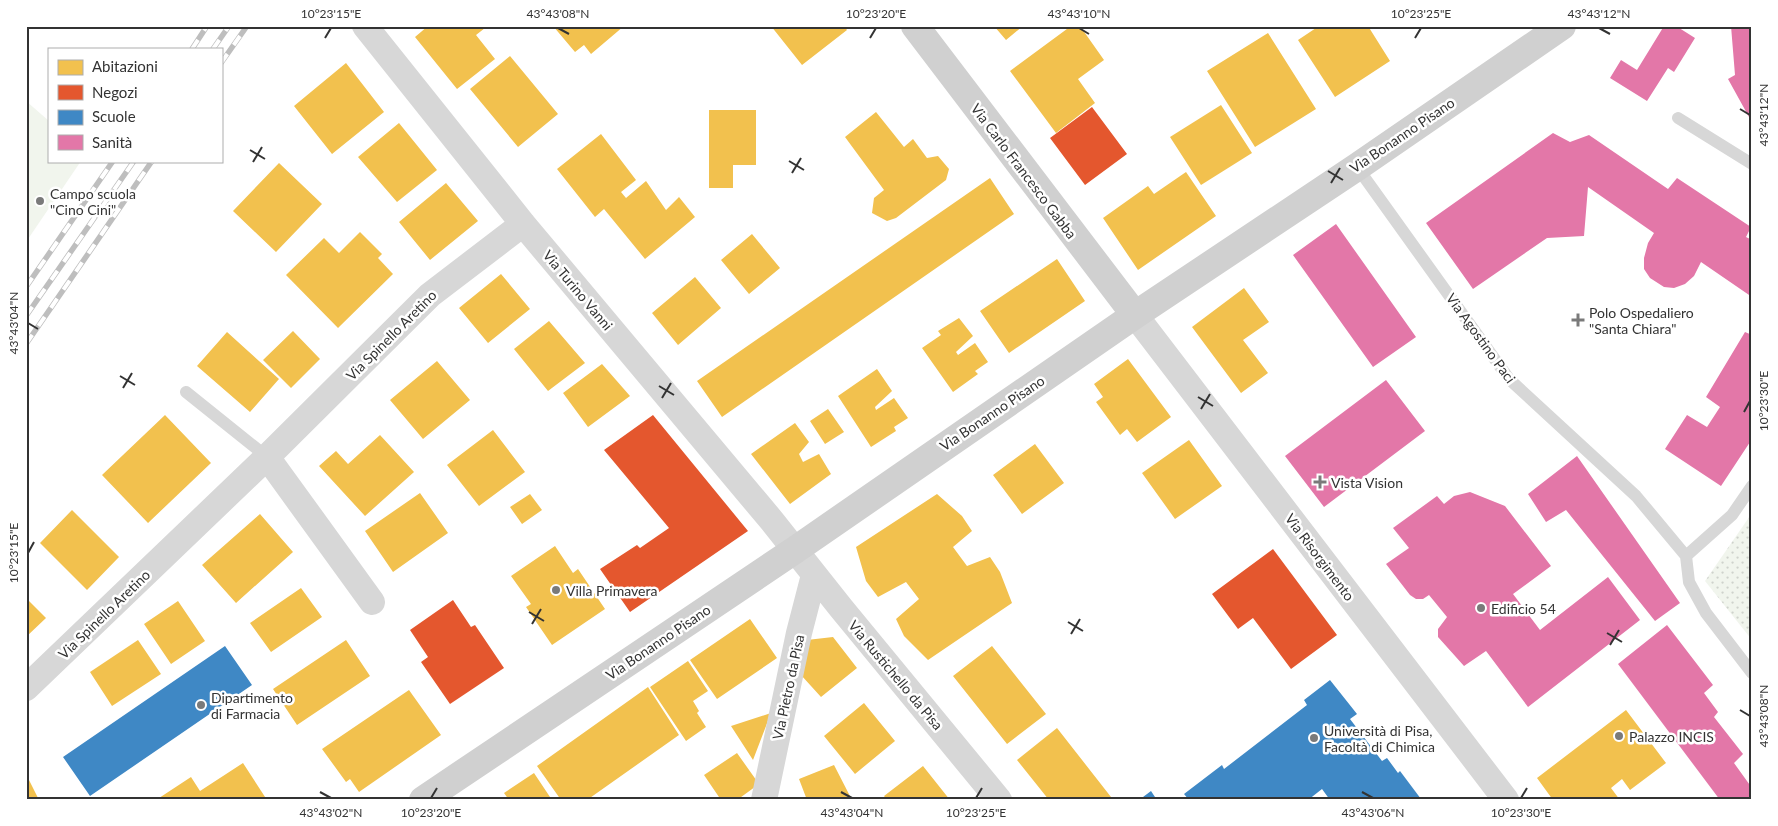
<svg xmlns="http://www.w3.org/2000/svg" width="1778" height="826" viewBox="0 0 1778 826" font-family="Lato,sans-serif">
<defs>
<pattern id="grass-dots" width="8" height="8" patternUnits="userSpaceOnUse" patternTransform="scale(1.25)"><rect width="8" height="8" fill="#f1f5ed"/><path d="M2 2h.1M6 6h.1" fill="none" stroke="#cfd2cc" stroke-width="1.8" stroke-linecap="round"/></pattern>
</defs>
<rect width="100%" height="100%" fill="#fff"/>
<path fill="url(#grass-dots)" d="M1752 513V640L1705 581Z"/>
<path fill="#f1f5ed" d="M26 101 49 121V161H81L26 242Z"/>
<path fill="#f2c14e" d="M428 26H484L485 28 476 35 495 59 457 89 415 37Z
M553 26H624L591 54 584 45 575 52Z
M771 26H844L847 30 802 65Z
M994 26H1023L1006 40Z
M1071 26H1080L1104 60 1078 79 1095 103 1056 133 1010 71Z
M1319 26H1368L1390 61 1335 97 1298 40Z
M1268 33 1316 109 1255 147 1207 71Z
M510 56 558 114 518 147 470 89Z
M346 63 384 112 332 154 294 106Z
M1221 105 1252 153 1201 185 1170 137Z
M709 110H756V165H733V188H709Z
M876 112 904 147 913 139 927 158 938 156 949 169 946 180 896 218 887 221 872 213 874 198 884 190 845 137Z
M399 123 437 170 397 202 358 157Z
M601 134 636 180 621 192 626 198 646 181 666 210 679 197 695 217 645 259 604 209 595 217 557 169Z
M279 163 322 204 276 252 233 211Z
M1186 172 1216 216 1138 270 1103 218 1148 186 1154 194Z
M990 178 1014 214 722 417 697 381Z
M446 183 478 221 430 260 399 222Z
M360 232 382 254 378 258 393 274 338 328 286 275 324 238 339 253Z
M752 234 780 268 749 294 721 260Z
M1057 259 1085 301 1009 353 980 311Z
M501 274 530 309 488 343 459 308Z
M695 277 721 308 678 345 652 313Z
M1244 288 1269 322 1243 340 1268 373 1241 393 1192 327Z
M959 318 973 336 956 352 958 355 975 343 988 362 975 371 978 374 953 392 922 348 941 335 938 331Z
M549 321 585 363 548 391 514 349Z
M293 331 320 359 291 388 263 360Z
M227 332 279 379 250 412 197 366Z
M1128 359 1171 417 1137 442 1127 429 1120 435 1096 402 1103 397 1094 384Z
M437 361 470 400 423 439 390 400Z
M602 364 630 396 588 427 563 393Z
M877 369 892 391 875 407 876 410 894 398 908 418 894 427 896 431 871 447 838 396Z
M828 409 844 432 825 444 810 421Z
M165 415 211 463 148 523 102 475Z
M795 423 809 442 799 454 803 462 819 454 831 474 790 504 751 454Z
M493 430 525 472 479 506 447 465Z
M380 435 414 472 365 516 319 466 336 451 348 464Z
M1189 440 1222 486 1175 519 1142 473Z
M1035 444 1064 483 1022 514 993 475Z
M420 493 448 533 393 572 365 531Z
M530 494 542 510 522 524 510 507Z
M937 494 962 516 972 531 953 547 967 566 990 557 1000 572 1012 603 928 660 904 636 896 619 919 599 906 582 878 597 866 581 856 547Z
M72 510 119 557 87 590 40 543Z
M260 514 293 552 236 603 202 565Z
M555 546 573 573 578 569 605 609 552 645 526 607 531 604 511 576Z
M301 588 322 617 271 652 250 623Z
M26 598 46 618 26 637Z
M178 601 205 641 171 664 144 624Z
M750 619 777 658 717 699 690 660Z
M833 637 857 668 821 697 801 675 807 640Z
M138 640 161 674 112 706 90 672Z
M346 640 370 676 297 725 273 689Z
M992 646 1046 714 1007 744 953 676Z
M688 661 708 691 693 701 699 711 697 713 706 727 686 741 650 687Z
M648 687 679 735 587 800H561L537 766Z
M409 690 441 735 359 792 350 779 346 782 322 749Z
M864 703 895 741 855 774 824 736Z
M1626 710 1666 763 1630 790 1622 779 1611 788 1620 800H1553L1537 778Z
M771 713 753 760 731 726Z
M1057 728 1111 797 1108 800H1049L1017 760Z
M737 753 759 784 737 800H721L704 775Z
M243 763 267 800H156L191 777 200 791Z
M834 765 852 800H807L799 779Z
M923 766 950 800H887L884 796Z
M534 773 552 800H509L504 793Z
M26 774 39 800H26Z"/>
<path fill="#e4572e" d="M1092 107 1127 154 1085 185 1050 138Z
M653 415 748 531 630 612 600 569 637 545 640 548 669 528 604 450Z
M1273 549 1337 635 1291 669 1253 618 1238 629 1212 594Z
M453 600 471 627 475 625 504 668 450 704 421 662 428 657 410 630Z"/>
<path fill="#3f88c5" d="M225 646 252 685 90 796 63 757Z
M1330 680 1357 714 1350 719 1382 761 1387 758 1398 773 1400 771 1421 799 1330 800 1322 789 1308 800H1189L1184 794 1222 765 1224 769 1307 705 1304 700Z
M1151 791 1157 800H1139Z"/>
<path fill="#e377a8" d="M1664 26H1676L1695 38 1674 72 1668 68 1647 101 1610 78 1621 60 1637 70Z
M1731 26H1752V116L1749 117 1728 79 1735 75Z
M1553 133 1570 142 1589 135 1668 189 1677 178 1751 227 1746 237 1752 240V297L1701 262 1694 276 1685 284 1674 288 1664 287 1650 278 1644 269V258L1648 243 1654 233 1588 187 1584 236 1547 238 1473 289 1426 223Z
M1336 224 1416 337 1373 367 1293 255Z
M1745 332 1752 335V439L1721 486 1665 449 1687 415 1707 427 1720 407 1706 397Z
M1386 380 1425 431 1324 507 1285 456Z
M1577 456 1680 603 1655 621 1566 510 1546 522 1528 494Z
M1470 492 1505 506 1551 566 1513 594 1540 630 1608 577 1640 620 1528 707 1486 651 1464 666 1438 637V629L1447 617 1429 595 1423 599H1416L1410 595 1386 564 1409 548 1393 528 1437 496 1444 504 1454 496Z
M1667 625 1713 685 1704 693 1718 712 1714 717 1743 754 1734 763 1752 788V800H1720L1618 664Z"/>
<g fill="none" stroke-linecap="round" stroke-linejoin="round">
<path stroke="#d7d7d7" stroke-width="12" d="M1678 118 1752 164
M1357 167 1509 379 1636 496 1686 556
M186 392 267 457
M1686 556 1689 582 1706 613 1752 673
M1686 556 1732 515 1752 486"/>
<path stroke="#d7d7d7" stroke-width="26" d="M365 26 523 224 772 521 841 608 999 800
M1135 315 1506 800
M267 457 372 602
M26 688 267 457 430 295 523 224
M764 800 799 633 814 575"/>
<path stroke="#d0d0d0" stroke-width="28" d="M915 26 1135 315
M423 800 795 550 1135 315 1357 167 1562 26"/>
<g stroke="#bebebe" stroke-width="5.5">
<path id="rail" d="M192 49 207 26
M213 49 229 26
M221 63 247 26
M26 287 113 161
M26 316 134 161
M26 344 152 161"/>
</g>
<use href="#rail" stroke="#fff" stroke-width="4" stroke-dasharray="11" stroke-linecap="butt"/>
</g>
<path fill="none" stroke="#333" stroke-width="2" d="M558 28 569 34M1079 28 1089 34M1599 28 1610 34M325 38 331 28M870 38 876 28M1415 38 1421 28M1740 109 1750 115M250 150 265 159M789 161 804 170M253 162 262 147M1328 171 1343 180M792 173 801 158M1331 183 1340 168M28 323 38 329M120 376 135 385M659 386 674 395M123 388 132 373M1198 397 1213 406M662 398 671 383M1201 409 1210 394M1744 412 1750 401M28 553 34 542M529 612 544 621M1068 622 1083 631M532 624 541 609M1607 633 1622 642M1071 634 1080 619M1610 645 1619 630M1740 710 1750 716M320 792 331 798M841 792 852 798M1362 792 1373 798M431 798 437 788M976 798 982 788M1521 798 1527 788"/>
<g fill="#7a7a7a" stroke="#fff" stroke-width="2">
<circle cx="40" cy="201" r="5"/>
<path d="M1575.5 312.5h5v5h5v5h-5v5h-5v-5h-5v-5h5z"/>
<path d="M1317.5 474.5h5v5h5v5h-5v5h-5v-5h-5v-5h5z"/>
<circle cx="556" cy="590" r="5"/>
<circle cx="1481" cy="608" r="5"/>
<circle cx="201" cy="705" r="5"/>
<circle cx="1619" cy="736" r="5"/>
<circle cx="1314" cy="738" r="5"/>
</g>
<g text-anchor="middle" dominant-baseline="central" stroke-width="5" stroke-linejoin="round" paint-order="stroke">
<g font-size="14" fill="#333" stroke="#fff">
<text transform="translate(1402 135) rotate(-34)">Via Bonanno Pisano</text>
<text transform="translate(1024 171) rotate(53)">Via Carlo Francesco Gabba</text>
<text transform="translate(578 290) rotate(50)">Via Turino Vanni</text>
<text transform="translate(391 335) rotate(-45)">Via Spinello Aretino</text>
<text transform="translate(1481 338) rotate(54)">Via Agostino Paci</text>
<text transform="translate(992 413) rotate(-34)">Via Bonanno Pisano</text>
<text transform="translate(1320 557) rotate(53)">Via Risorgimento</text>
<text transform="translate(104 614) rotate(-44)">Via Spinello Aretino</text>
<text transform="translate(658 642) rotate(-34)">Via Bonanno Pisano</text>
<text transform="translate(896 675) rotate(50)">Via Rustichello da Pisa</text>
<text transform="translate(788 687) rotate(-78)">Via Pietro da Pisa</text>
</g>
<g font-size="14" fill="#333" stroke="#fff" text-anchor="start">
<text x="50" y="193">Campo scuola<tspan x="50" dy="16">"Cino Cini"</tspan></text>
<text x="1589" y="312">Polo Ospedaliero<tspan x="1589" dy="16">"Santa Chiara"</tspan></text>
<text x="1331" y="482">Vista Vision</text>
<text x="566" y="590">Villa Primavera</text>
<text x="1491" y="608">Edificio 54</text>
<text x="211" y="697">Dipartimento<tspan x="211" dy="16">di Farmacia</tspan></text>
<text x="1324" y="730">Università di Pisa,<tspan x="1324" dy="16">Facoltà di Chimica</tspan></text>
<text x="1629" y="736">Palazzo INCIS</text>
</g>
</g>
<rect width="1778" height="826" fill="none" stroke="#ffffff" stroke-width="55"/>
<rect x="48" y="48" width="175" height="115" fill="#ffffff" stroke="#adadad"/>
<rect x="58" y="60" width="25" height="15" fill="#f2c14e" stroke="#adadad"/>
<text x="92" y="72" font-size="15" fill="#333333">Abitazioni</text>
<rect x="58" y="85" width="25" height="15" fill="#e4572e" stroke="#adadad"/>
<text x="92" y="98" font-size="15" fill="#333333">Negozi</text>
<rect x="58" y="110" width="25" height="15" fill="#3f88c5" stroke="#adadad"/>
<text x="92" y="122" font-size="15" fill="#333333">Scuole</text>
<rect x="58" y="135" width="25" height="15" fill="#e377a8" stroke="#adadad"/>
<text x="92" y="148" font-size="15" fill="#333333">Sanità</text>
<rect x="28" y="28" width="1722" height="770" fill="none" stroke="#333" stroke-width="2"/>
<g font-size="12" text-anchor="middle" fill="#333">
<text x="331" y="18">10°23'15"E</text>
<text x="558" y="18">43°43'08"N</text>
<text x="876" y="18">10°23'20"E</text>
<text x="1079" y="18">43°43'10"N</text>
<text x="1421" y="18">10°23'25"E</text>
<text x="1599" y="18">43°43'12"N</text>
<text transform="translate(1764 115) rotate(-90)" y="4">43°43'12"N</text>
<text transform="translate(14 323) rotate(-90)" y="4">43°43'04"N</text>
<text transform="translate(1764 401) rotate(-90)" y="4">10°23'30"E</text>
<text transform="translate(14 553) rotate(-90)" y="4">10°23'15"E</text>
<text transform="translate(1764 716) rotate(-90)" y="4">43°43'08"N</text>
<text x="331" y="817">43°43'02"N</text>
<text x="431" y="817">10°23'20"E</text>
<text x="852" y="817">43°43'04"N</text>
<text x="976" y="817">10°23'25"E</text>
<text x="1373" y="817">43°43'06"N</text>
<text x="1521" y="817">10°23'30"E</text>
</g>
</svg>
